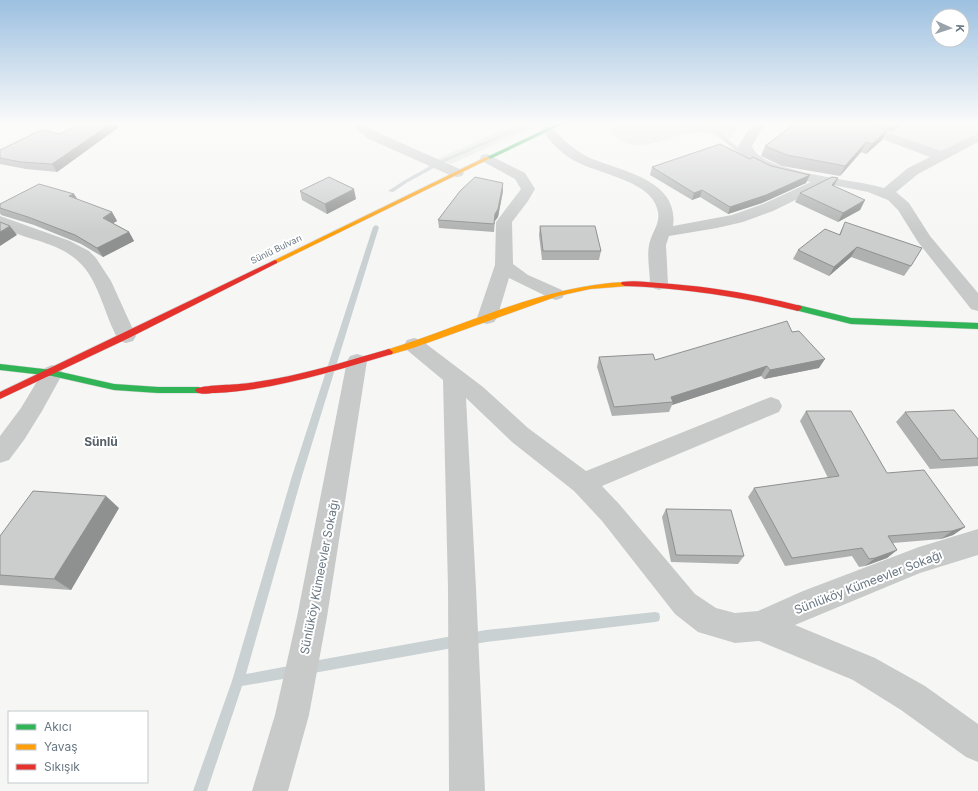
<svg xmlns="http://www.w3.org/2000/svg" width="978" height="791" viewBox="0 0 978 791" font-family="Inter,sans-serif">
<rect width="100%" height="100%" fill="#f6f6f5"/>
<path fill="#e4e7e3" d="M518 123H543L451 164 437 159Z
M628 123H739L741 126 729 140C718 138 709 131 697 132 670 133 633 162 611 131L612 128Z
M894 123H978V132L939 153 885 131Z"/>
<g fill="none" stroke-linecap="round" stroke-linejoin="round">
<path fill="#cad1d3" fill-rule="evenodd" d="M529 123H534L443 163 408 182 393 192 388 191 405 180 439 161Z
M703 123H707L753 159V161H749L743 157Z
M376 225 379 227 302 476 246 674 294 665 298 667 300 671 298 675 294 677 242 686 207 791H193L232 681 292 476 373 227Z
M655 612 659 613 660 617 659 621 655 622 486 642 308 674 304 672 302 668 304 664 308 662 486 630Z"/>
<g stroke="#d2d3d3" stroke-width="1">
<path id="fast" d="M559 123H565L490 159 485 158Z
M798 305 851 318 978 323V329L851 324 795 310 794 308Z
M0 364 52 370 114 384 158 387H199L203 390 199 393H158L114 390 52 376 0 370Z"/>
</g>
<g stroke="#d2d3d3" stroke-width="1">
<path id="slow" d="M486 157 491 158 277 263H273L271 262Z
M625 282 629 284 628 286 590 289 558 296 413 348 389 355 385 352 386 350C466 326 540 286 625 282Z"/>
</g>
<g stroke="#d2d3d3" stroke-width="1">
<path id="jam" d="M275 260 277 261V263L129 338 0 399V392Z
M622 282C634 280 647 282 659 283 706 286 755 294 801 306L802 308 798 311C741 297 684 288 625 286L621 284Z
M389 349 393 352 392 354C334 371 275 390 215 393 208 393 198 396 195 390 198 385 231 385 239 384 290 379 340 363 389 349Z"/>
</g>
<path fill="#c8caca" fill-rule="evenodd" d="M355 123H367V126L379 133 462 170 464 173 462 176 457 177 452 176 369 139 357 130Z
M753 123H765L752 146C760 173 857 179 884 188L908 168 930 157 848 126 846 123H862L941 151 978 133V142L918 174 896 192 909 203 930 236 978 293V311L971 309 918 242 898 210 888 200 868 192 828 184 773 211 743 222 717 228 669 236 666 245 668 284 665 288 659 290 653 288 650 284C650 271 646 254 650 241 653 231 660 223 658 212 654 181 598 174 575 161 562 154 550 142 542 130L544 127H552C562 139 574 150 588 157 619 171 680 179 673 226L732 215 763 204 811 182C787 177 747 173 738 146Z
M487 154 525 173 535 189 528 201 512 222 513 264 528 275 562 290 565 294 562 298 556 300 550 298 509 278 497 318 494 322 487 324 480 322 477 318 495 265 496 222 521 189 515 179 482 161 480 158 482 155Z
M0 216 70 241 89 251 96 258 111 281 136 336 133 341 126 343 119 341C108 322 103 300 93 281 73 242 36 244 0 227Z
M414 338 421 340 483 387 528 428 586 471 763 400 771 397 779 400 782 406 779 412 602 486 620 505 695 594 716 608 735 613 758 611 803 591 919 547 978 529V555L920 573 795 625 875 658 925 686 978 724V762L966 757 901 710 853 680 759 641 735 643 698 632 675 614 602 521 574 491 512 442 466 398 476 588 485 791H449L448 588 443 380 407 350 404 345 407 340Z
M357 354 364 356 367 361 327 617 309 715 288 791H252L275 715 297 617 347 361 350 356Z
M52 365 59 368 63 373 42 411 24 440 9 460 0 463V436L21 408 45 368Z"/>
<use href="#fast" fill="#30b455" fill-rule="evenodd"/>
<use href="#slow" fill="#ff9f0a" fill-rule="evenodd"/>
<use href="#jam" fill="#e5322d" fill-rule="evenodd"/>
</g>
<path fill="#afb1b1" d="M82 123H117L119 127 57 172 26 169 0 164V150L60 134Z
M796 123H901L899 126 892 132 865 123 882 140 866 154 861 152 840 176 782 166 761 156 765 146Z
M750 159 771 166 806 183 762 203 728 214 700 197 692 200 650 175 652 167Z
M838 178 834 186 865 200 860 210 838 222 795 202 800 193Z
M503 183V191L498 217 494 222V232L439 228 438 220Z
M300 191 356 199 327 214 302 200Z
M74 194 78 200 112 212 117 221 113 223 129 232 134 241 103 257 81 244 34 225 1 215 0 213V204Z
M845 222 911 266 904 276 851 257 829 276 793 259 798 250 839 235Z
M540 226 601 251 599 260H542L539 235Z
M792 332 819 368 764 379 761 376 672 405 669 412 612 416 597 367 599 357 655 360Z
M806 411 887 473 965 527 953 535 941 539 893 543 897 550 887 558 865 566 859 567 852 556 785 566 748 497 754 488 828 478 800 421Z
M905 412 978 439V466L930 469 896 422Z
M119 508 71 590 0 585V536Z
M666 509 744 556 738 564 671 562 662 517Z"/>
<path fill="#8f9090" d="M112 123H117L119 127 57 172 52 164Z
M897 123H901L899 126 892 132Z
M887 131 882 140 866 154 872 144Z
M866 142 861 152 840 176 845 166Z
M810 175 806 183 762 203 728 214 730 207Z
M838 178 833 187 832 185Z
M503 183V191L498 217 494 222V232L495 214Z
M354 189 356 199 327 214 325 204Z
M702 190 700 197 692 200 694 193Z
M74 194 79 202 69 196Z
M865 200 860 210 838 222 843 213Z
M112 212 117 221 108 226 103 218Z
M10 226 17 235 0 246V232Z
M129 232 134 241 103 257 97 248Z
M857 247 851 257 829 276 834 267Z
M825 359 819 368 764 379 770 370Z
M767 366 761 376 672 405 673 402 671 397Z
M106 496 119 508 71 590 54 579Z
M965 527 953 535 941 539 952 531Z
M897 550 887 558 865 566 875 558Z"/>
<path fill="#cccece" stroke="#8f9090" d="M82 123H112L52 164 21 162 0 158V150L41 130 60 134Z
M796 123H865L887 131 872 144 866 142 845 166 787 155 765 146Z
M720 144 750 159 753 157 771 166 810 175 766 195 730 207 702 190 694 193 652 167Z
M329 177 354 189 325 204 300 191Z
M475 177 503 183 498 209 495 214 494 224 438 220 460 191Z
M832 177 838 178 832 185 865 200 843 213 800 193Z
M39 184 74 194 69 196 112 212 103 218 129 232 97 248 75 235 28 217 0 208V204Z
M0 222 10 226 0 232Z
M845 222 922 248 911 266 857 247 834 267 798 250 825 229 840 235Z
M540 226H595L601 251H543Z
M787 321 792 332 799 331 825 359 770 370 767 366 671 397 673 402 614 407 599 357 653 354 655 360Z
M954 410 978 439V458L941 460 905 412Z
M806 411H851L887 473 924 470 965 527 952 531 888 536 897 550 875 558 869 559 862 548 792 558 754 488 839 476Z
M33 491 106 496 54 579 0 575V536Z
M666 509 731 510 744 556 676 555Z"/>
<linearGradient id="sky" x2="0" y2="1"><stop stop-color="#9cc0e0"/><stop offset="0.53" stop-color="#fbfbfa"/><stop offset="1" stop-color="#fbfbfa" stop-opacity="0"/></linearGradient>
<rect width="978" height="233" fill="url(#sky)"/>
<g text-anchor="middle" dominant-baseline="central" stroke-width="4" stroke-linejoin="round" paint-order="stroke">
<g font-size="9" fill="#697782" stroke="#fff">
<text transform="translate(276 249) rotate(-26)">Sünlü Bulvarı</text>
</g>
<g font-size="12" font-weight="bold" fill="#566068" stroke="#fff">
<text x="101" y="441">Sünlü</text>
</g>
<g font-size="12" fill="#697782" stroke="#fff">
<text transform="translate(319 577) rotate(-79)">Sünlüköy Kümeevler Sokağı</text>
<text transform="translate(868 582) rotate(-21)">Sünlüköy Kümeevler Sokağı</text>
</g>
</g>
<rect x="8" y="711" width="140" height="72" fill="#ffffff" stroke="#c3c9cd"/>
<rect x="16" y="724" width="20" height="6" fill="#30b455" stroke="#c3c9cd"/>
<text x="44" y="731" font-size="12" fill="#697782">Akıcı</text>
<rect x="16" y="744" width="20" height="6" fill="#ff9f0a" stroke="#c3c9cd"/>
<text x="44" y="751" font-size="12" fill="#697782">Yavaş</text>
<rect x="16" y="764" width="20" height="6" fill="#e5322d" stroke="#c3c9cd"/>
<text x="44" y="771" font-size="12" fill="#697782">Sıkışık</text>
<g transform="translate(950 28) rotate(93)"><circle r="19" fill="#ffffff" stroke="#c3c9cd"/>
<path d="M0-3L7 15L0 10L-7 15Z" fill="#9aa3aa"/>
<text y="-6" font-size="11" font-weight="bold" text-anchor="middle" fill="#697782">K</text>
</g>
</svg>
